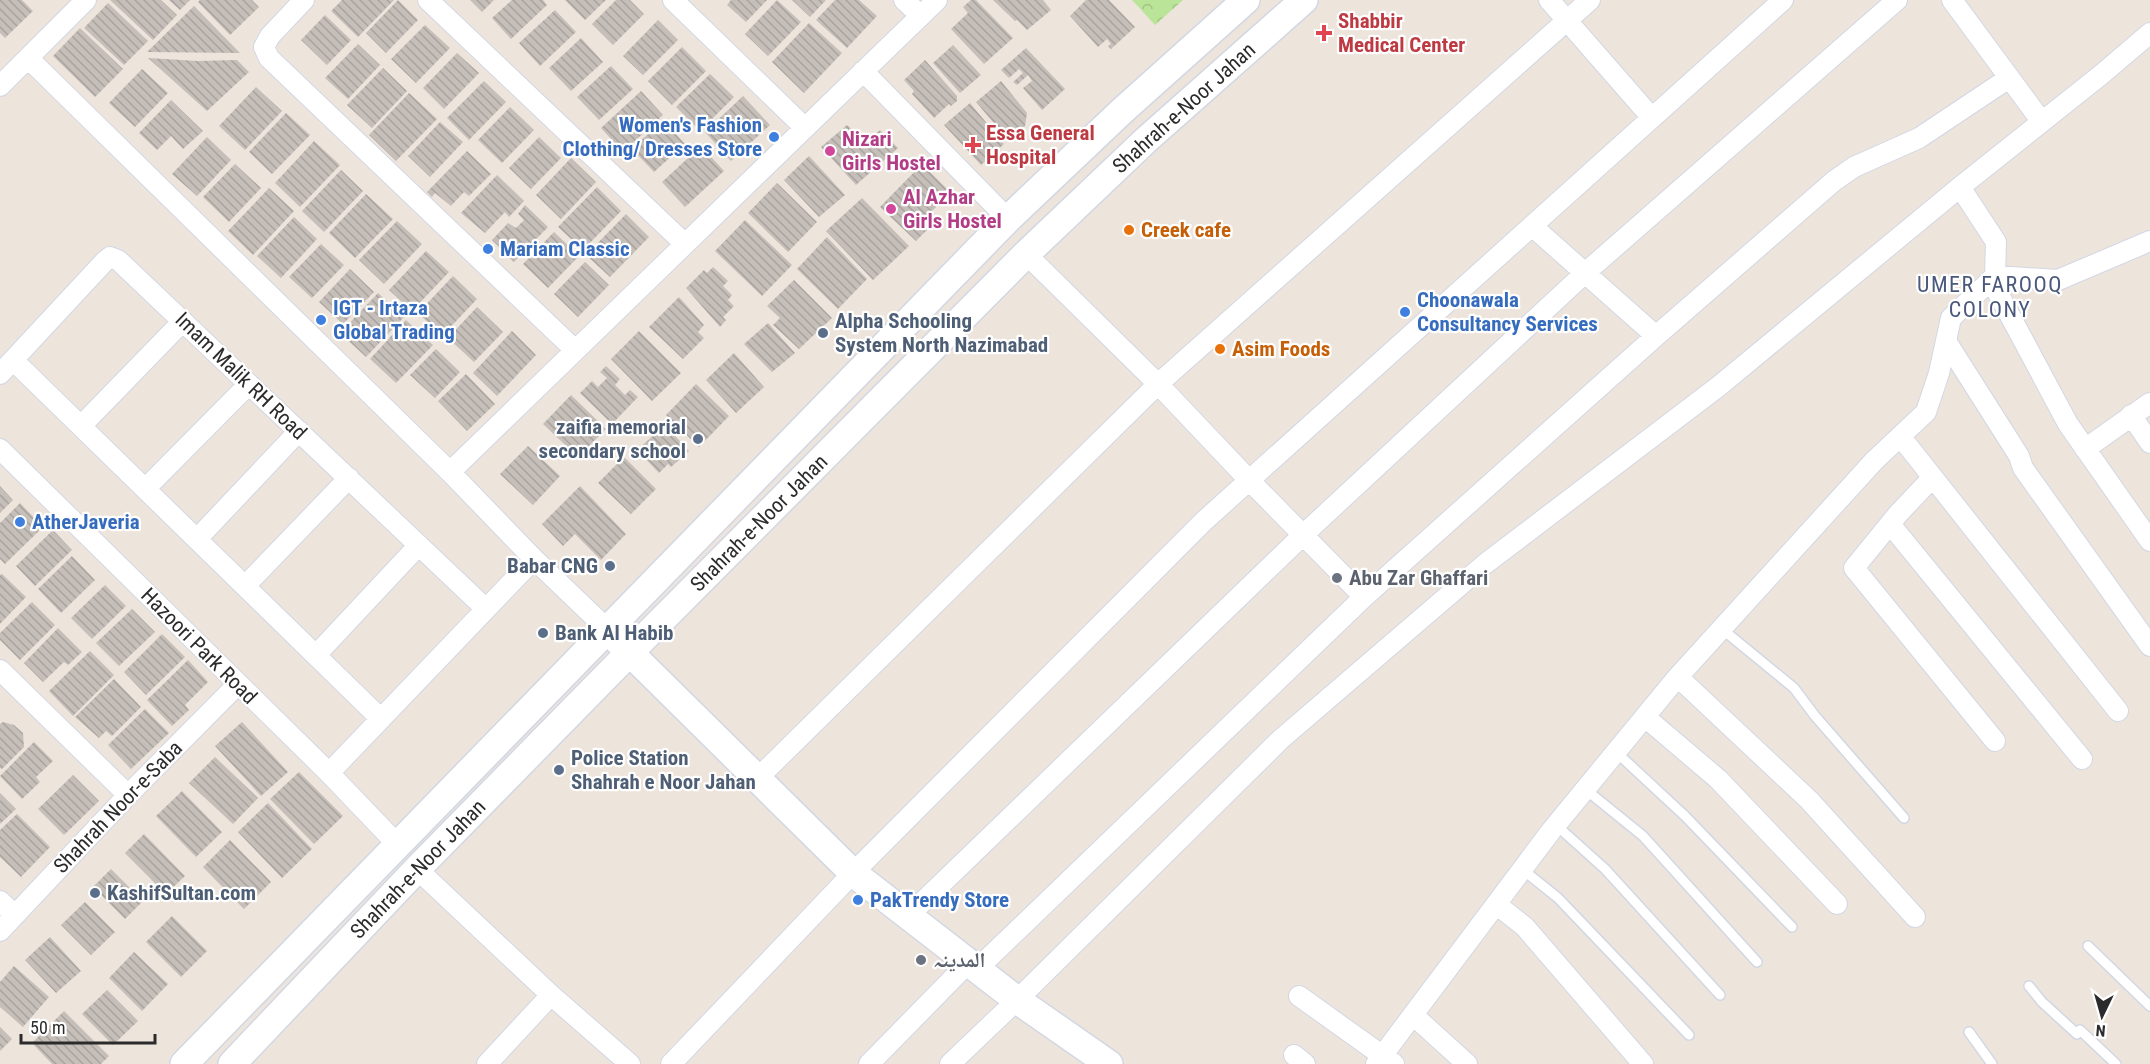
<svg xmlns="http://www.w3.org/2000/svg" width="2150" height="1064" viewBox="0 0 2150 1064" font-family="'Roboto Condensed','Noto Naskh Arabic',sans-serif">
<defs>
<pattern id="park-crowns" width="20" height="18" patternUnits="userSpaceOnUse" patternTransform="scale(1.5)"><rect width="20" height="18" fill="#bae498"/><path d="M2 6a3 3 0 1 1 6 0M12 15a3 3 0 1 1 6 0" fill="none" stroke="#a0c483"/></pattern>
<pattern id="building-back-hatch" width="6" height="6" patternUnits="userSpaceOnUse" patternTransform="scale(1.5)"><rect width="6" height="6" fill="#c5beb9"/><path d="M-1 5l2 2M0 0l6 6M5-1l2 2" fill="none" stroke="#a9a39f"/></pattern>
</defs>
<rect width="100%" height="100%" fill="#ede4dc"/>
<path fill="url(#park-crowns)" d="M1132 0H1183L1155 25Z"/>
<path fill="url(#building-back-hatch)" d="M0 0H22L33 11 5 38 0 33Z
M110 0H161L177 15 153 40Z
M169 0H190L180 10Z
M200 0H252L259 7 230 35 198 2Z
M342 0H394L358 37 331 11Z
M398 0 418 20 386 53 366 33Z
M470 0H494L482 12Z
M512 0H543L547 5 511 39 492 18Z
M565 0H606L585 20Z
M616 0H630L644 14 613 45 592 24Z
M731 0H767L746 22 727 5Z
M777 0 801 22 768 56 745 34Z
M792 0H826L810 17Z
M835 0H859L877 16 847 48 816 20Z
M971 0H976L1013 38 984 64 951 29 968 13 963 7Z
M993 0H1043L1051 10 1027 30 1017 20 1015 21Z
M1086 0H1109L1135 27 1111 49 1108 46 1111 44 1107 39 1098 47 1070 16Z
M108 3 148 41 124 65 84 28Z
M194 6 240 53 147 52Z
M555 10 576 32 540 66 519 43Z
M325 15 351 40 327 65 301 40Z
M658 20 678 40 643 75 623 56Z
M809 23 842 53 804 93 772 62Z
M425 25 450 48 416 83 391 59Z
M80 28 123 69 95 97 53 56Z
M581 38 603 62 571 91 549 68Z
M358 44 380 65 348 99 325 78Z
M953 45 981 75 960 93 933 63Z
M682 47 706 71 672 105 648 81Z
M1026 48 1065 89 1042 110 1023 88 1032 81 1028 75 1017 85 1013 82 1023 73 1019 69 1009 78 1001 70Z
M457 53 479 73 444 109 423 88Z
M148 58 198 61 237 60 249 72 207 111Z
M925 60 957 96V101L951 106 949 104 934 118 912 94 914 91 904 80Z
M611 66 633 89 599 120 577 97Z
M383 68 407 91 372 128 347 105Z
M142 69 168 93 135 127 109 103Z
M710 74 734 97 700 131 676 107Z
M484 81 506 102 469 140 447 118Z
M1001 81 1027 113 1025 126 1009 141 976 102Z
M256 87 282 111 245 150 219 126Z
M641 91 663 115 623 152 601 128Z
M409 93 437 119 396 161 369 135Z
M743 96 770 125 731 161 705 132Z
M171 100 203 131 183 149 171 136 157 150 139 133Z
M970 103 1004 144 981 165 944 125Z
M510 107 534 130 502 163 478 140Z
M286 113 310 135 272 174 249 152Z
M663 120 685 144 654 172 632 149Z
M440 122 463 142 430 177 408 156Z
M847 125 866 142 880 130 898 148 856 185 821 147Z
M207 137 231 160 197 196 172 174Z
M539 137 561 158 531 189 509 168Z
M314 141 340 165 300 207 275 183Z
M701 146 724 171 685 207 662 182Z
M467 151 491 174 469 196 464 192 451 206 435 193 432 197 427 192Z
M809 156 845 195 819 217 784 180Z
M571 158 596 182 561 219 536 195Z
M235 164 261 188 229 222 203 197Z
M922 164 947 189 933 204 936 207 926 217 933 224 916 241 880 207Z
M341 170 363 191 324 232 302 211Z
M497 175 524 201 509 217 505 212 485 233 461 213Z
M777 183 817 222 788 252 748 213Z
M597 187 621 211 583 250 558 227Z
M269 188 294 211 253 255 228 231Z
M366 194 393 219 355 258 329 233Z
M862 198 909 246 873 280 826 231Z
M525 205 548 227 514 262 492 240 508 223 516 228 524 220 518 214Z
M626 214 649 237 610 277 586 255Z
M294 217 317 239 281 278 257 256Z
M745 220 792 265 762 296 715 251Z
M397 221 422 244 384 284 359 260Z
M554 232 579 256 548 288 523 264Z
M827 237 867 279 838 309 797 269Z
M321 244 344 265 312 298 289 277Z
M426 251 449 272 412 311 389 290Z
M585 262 609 285 578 317 554 294Z
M713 267 728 281 723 286 732 295 728 300 734 306 723 317 726 320 720 327 686 288 704 270 707 273Z
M350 269 374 292 343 324 319 302Z
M453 276 477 299 442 336 418 313Z
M794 280 832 318 799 349 773 325 780 318 767 306Z
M378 293 404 317 366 357 340 333Z
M679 297 704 325 698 332 704 338 683 359 649 327Z
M477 307 503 332 474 362 448 338Z
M406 320 433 345 396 383 370 359Z
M768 323 795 353 772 372 744 344Z
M512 331 536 355 497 396 473 373Z
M639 331 681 373 652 401 611 359Z
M436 349 460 372 435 398 410 375Z
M734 353 764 387 736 413 706 380Z
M606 366 620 379 615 385 625 395 630 390 638 397 612 424 580 393 592 381 598 387 607 378 600 372Z
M466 374 495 404 467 431 438 401Z
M696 384 729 416 699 447 666 415Z
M571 395 606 429 578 457 543 424Z
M665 425 689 451 671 467 668 464 659 473 637 450Z
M528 446 560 476 533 505 500 474Z
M624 457 656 489 631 514 598 483Z
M0 486 13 500 0 513Z
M580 486 626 534 601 560 575 534 563 546 542 524Z
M20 503 43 527 5 564 0 559V523Z
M53 530 72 550 35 586 16 566Z
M72 556 95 580 61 613 38 589Z
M2 574 26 597 0 624V575Z
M105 585 126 606 92 639 71 618Z
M32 602 55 625 20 660 0 640V633Z
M132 609 155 632 119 666 96 643Z
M58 628 82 652 68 665 64 662 43 682 24 663Z
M162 634 185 657 146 695 124 672Z
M90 651 114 675 73 716 49 691Z
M188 660 208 682 185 705 189 710 172 726 147 700Z
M114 679 141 707 112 736 106 731 99 738 75 717Z
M145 709 169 733 131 769 108 745Z
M3 722 14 725 23 733 24 747 2 769 0 768V724Z
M242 722 288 772 261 796 215 746Z
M34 742 53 761 36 777 40 782 22 799 0 776Z
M215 757 258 798 233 824 189 783Z
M299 772 343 816 314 844 270 799Z
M73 775 99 801 64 835 38 809Z
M182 791 222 832 196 857 156 816Z
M0 793 16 809 0 824Z
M268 803 312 849 282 878 238 832Z
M17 814 50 847 21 877 0 857V830Z
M144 834 185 876 166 894 125 853Z
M230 840 271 882 244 909 203 867Z
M111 869 143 901 125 919 93 887Z
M85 902 115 932 91 955 61 925Z
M172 916 207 951 181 977 146 942Z
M50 937 81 971 56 993 25 960Z
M134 952 168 984 142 1011 109 978Z
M14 966 49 997 23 1027 0 1007V982Z
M107 990 138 1021 113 1045 82 1014Z
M64 1011 109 1056 101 1064H52L32 1043Z
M0 1027 12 1039 0 1051Z"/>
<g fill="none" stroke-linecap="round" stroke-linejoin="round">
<g stroke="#d2d7e4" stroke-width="12">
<path id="lane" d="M1722 629 1794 688 1815 716 1904 818
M1616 752 1685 816 1792 927
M1585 789 1643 836 1757 962
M1556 825 1605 869 1720 995
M1522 869 1558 898 1689 1035
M2088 946 2150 1006
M2029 986 2042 1002 2077 1034 2080 1030 2116 1064
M1969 1032 1992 1064"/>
</g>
<g stroke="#d2d7e4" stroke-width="22">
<path id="street" d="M304 0 270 36 264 47 269 58 575 350
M428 0 685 244
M673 0 805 128
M904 0 921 16
M1549 0 1652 118
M1952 0 2042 122
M28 58 450 472 534 559 607 629
M863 71 1008 219
M0 86 86 0
M1532 226 1656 336
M1026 254 1158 384 1249 480 1364 597
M1995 276 2058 280 2150 241
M1991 280 2068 424 2150 541
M1946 341 2019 456 2023 468 2150 646
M14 361 381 719
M0 374 105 261 110 257 118 260 486 609
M2131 415 2150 443
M81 426 183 321
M1900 436 2118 711
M0 449 329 773 397 844
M2085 449 2150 403
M450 472 937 0
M1932 478 1898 514 1854 568 1995 741
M145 489 249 384
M1890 524 2082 759
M197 539 299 431
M245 586 349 478
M316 655 419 545
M0 670 128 795
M1678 677 1809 800 1915 917
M1645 717 1718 779 1837 904
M329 773 534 559
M757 779 1158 384 1590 0
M417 869 551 995 630 1064
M0 901 15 915
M1496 904 1525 927 1643 1064
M908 916 1303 535 1585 273 1897 0
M0 931 128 795 238 684
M977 969 1364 597 1656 336 1834 181 1854 167 1919 138 2009 78
M1299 996 1394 1064
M1413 1015 1467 1064
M1294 1055 1305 1064
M487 1064 551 995
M671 1064 853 873 1204 521 1783 0
M869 1064 969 962
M950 1064 1017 1000 1281 739 1485 564 1719 386 1960 187 2102 74 2150 33
M1376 1064 1551 831 1675 680 1874 461 1926 412 1939 373 1951 318 1995 276 1996 242 1960 187"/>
</g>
<g stroke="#d2d7e4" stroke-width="30">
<path id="secondary" d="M618 641 853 873 1017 1000 1109 1064
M184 1064 1008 219 1122 111 1246 0
M232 1064 417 869 630 652 1026 254 1146 140 1304 0"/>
</g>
<use href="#lane" stroke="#fff" stroke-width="9"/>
<use href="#street" stroke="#fff" stroke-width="20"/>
<use href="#secondary" stroke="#fff" stroke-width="27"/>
</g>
<g fill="#e0444e" stroke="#fff" stroke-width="2">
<path d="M1321 24h6v6h6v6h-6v6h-6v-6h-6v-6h6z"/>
<path d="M970 136h6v6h6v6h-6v6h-6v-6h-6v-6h6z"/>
</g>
<g fill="#3f7fe0" stroke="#fff" stroke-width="2">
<circle cx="774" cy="137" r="6"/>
<circle cx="488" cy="249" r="6"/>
<circle cx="1405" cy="312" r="6"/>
<circle cx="321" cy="320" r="6"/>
<circle cx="20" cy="522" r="6"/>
<circle cx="858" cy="900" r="6"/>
</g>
<g fill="#d1479c" stroke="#fff" stroke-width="2">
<circle cx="830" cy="151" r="6"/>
<circle cx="891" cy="209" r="6"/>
</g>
<g fill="#e8710a" stroke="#fff" stroke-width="2">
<circle cx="1129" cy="230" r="6"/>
<circle cx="1220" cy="349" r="6"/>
</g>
<g fill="#5c6f8a" stroke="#fff" stroke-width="2">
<circle cx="823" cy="333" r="6"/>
<circle cx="698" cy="439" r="6"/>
<circle cx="610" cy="566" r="6"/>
<circle cx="543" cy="633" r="6"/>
<circle cx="559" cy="770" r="6"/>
<circle cx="95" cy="893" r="6"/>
</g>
<g fill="#6b7280" stroke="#fff" stroke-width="2">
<circle cx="1337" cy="578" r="6"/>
<circle cx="921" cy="960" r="6"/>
</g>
<g text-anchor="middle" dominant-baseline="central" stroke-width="4.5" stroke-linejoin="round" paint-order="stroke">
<g font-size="21" font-weight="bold" fill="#be3a42" stroke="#fff" text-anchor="start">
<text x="1338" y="21">Shabbir<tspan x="1338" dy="24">Medical Center</tspan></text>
<text x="986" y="133">Essa General<tspan x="986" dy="24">Hospital</tspan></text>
</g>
<g font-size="21" fill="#2b2b2b" stroke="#fff">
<text transform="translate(1184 108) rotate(-42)">Shahrah-e-Noor Jahan</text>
<text transform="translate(241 376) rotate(44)">Imam Malik RH Road</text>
<text transform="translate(759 523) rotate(-45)">Shahrah-e-Noor Jahan</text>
<text transform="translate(199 646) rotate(45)">Hazoori Park Road</text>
<text transform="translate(118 807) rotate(-46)">Shahrah Noor-e-Saba</text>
<text transform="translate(418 869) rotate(-46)">Shahrah-e-Noor Jahan</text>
</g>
<g font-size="21" font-weight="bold" fill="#366cbe" stroke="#fff" text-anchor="start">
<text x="762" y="125" text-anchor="end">Women's Fashion<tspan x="762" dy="24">Clothing/ Dresses Store</tspan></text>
<text x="500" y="249">Mariam Classic</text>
<text x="1417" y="300">Choonawala<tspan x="1417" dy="24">Consultancy Services</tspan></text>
<text x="333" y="308">IGT - Irtaza<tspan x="333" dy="24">Global Trading</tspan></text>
<text x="32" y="522">AtherJaveria</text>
<text x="870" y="900">PakTrendy Store</text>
</g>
<g font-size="21" font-weight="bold" fill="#b23c85" stroke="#fff" text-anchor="start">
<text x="842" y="139">Nizari<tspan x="842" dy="24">Girls Hostel</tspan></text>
<text x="903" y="197">Al Azhar<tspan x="903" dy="24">Girls Hostel</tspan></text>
</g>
<g font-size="21" font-weight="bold" fill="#c56008" stroke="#fff" text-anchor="start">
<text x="1141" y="230">Creek cafe</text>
<text x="1232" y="349">Asim Foods</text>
</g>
<g font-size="21" font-weight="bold" fill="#4e5e75" stroke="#fff" text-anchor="start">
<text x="835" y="321">Alpha Schooling<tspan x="835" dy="24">System North Nazimabad</tspan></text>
<text x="686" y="427" text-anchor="end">zaifia memorial<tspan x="686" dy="24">secondary school</tspan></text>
<text x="598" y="566" text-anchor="end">Babar CNG</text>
<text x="555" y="633">Bank Al Habib</text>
<text x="571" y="758">Police Station<tspan x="571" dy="24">Shahrah e Noor Jahan</tspan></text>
<text x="107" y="893">KashifSultan.com</text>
</g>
<g font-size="21" font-weight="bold" fill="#5b616d" stroke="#fff" text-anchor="start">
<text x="1349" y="578">Abu Zar Ghaffari</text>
<text x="933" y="960">المدینہ</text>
</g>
<g font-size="22" letter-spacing="1.5" fill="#4a587c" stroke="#fff">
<text x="1990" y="284">UMER FAROOQ<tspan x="1990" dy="25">COLONY</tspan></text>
</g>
</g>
<g transform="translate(2102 1016) rotate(185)" stroke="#ffffff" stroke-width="4.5" paint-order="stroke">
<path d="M0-4.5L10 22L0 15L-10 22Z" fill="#2b2b2b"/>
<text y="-9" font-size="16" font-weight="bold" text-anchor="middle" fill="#2b2b2b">N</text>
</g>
<path d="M21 1034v9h134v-9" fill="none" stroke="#2b2b2b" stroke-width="3"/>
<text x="30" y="1034" font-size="18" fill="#2b2b2b" stroke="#ffffff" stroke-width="4.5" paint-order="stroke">50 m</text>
</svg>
